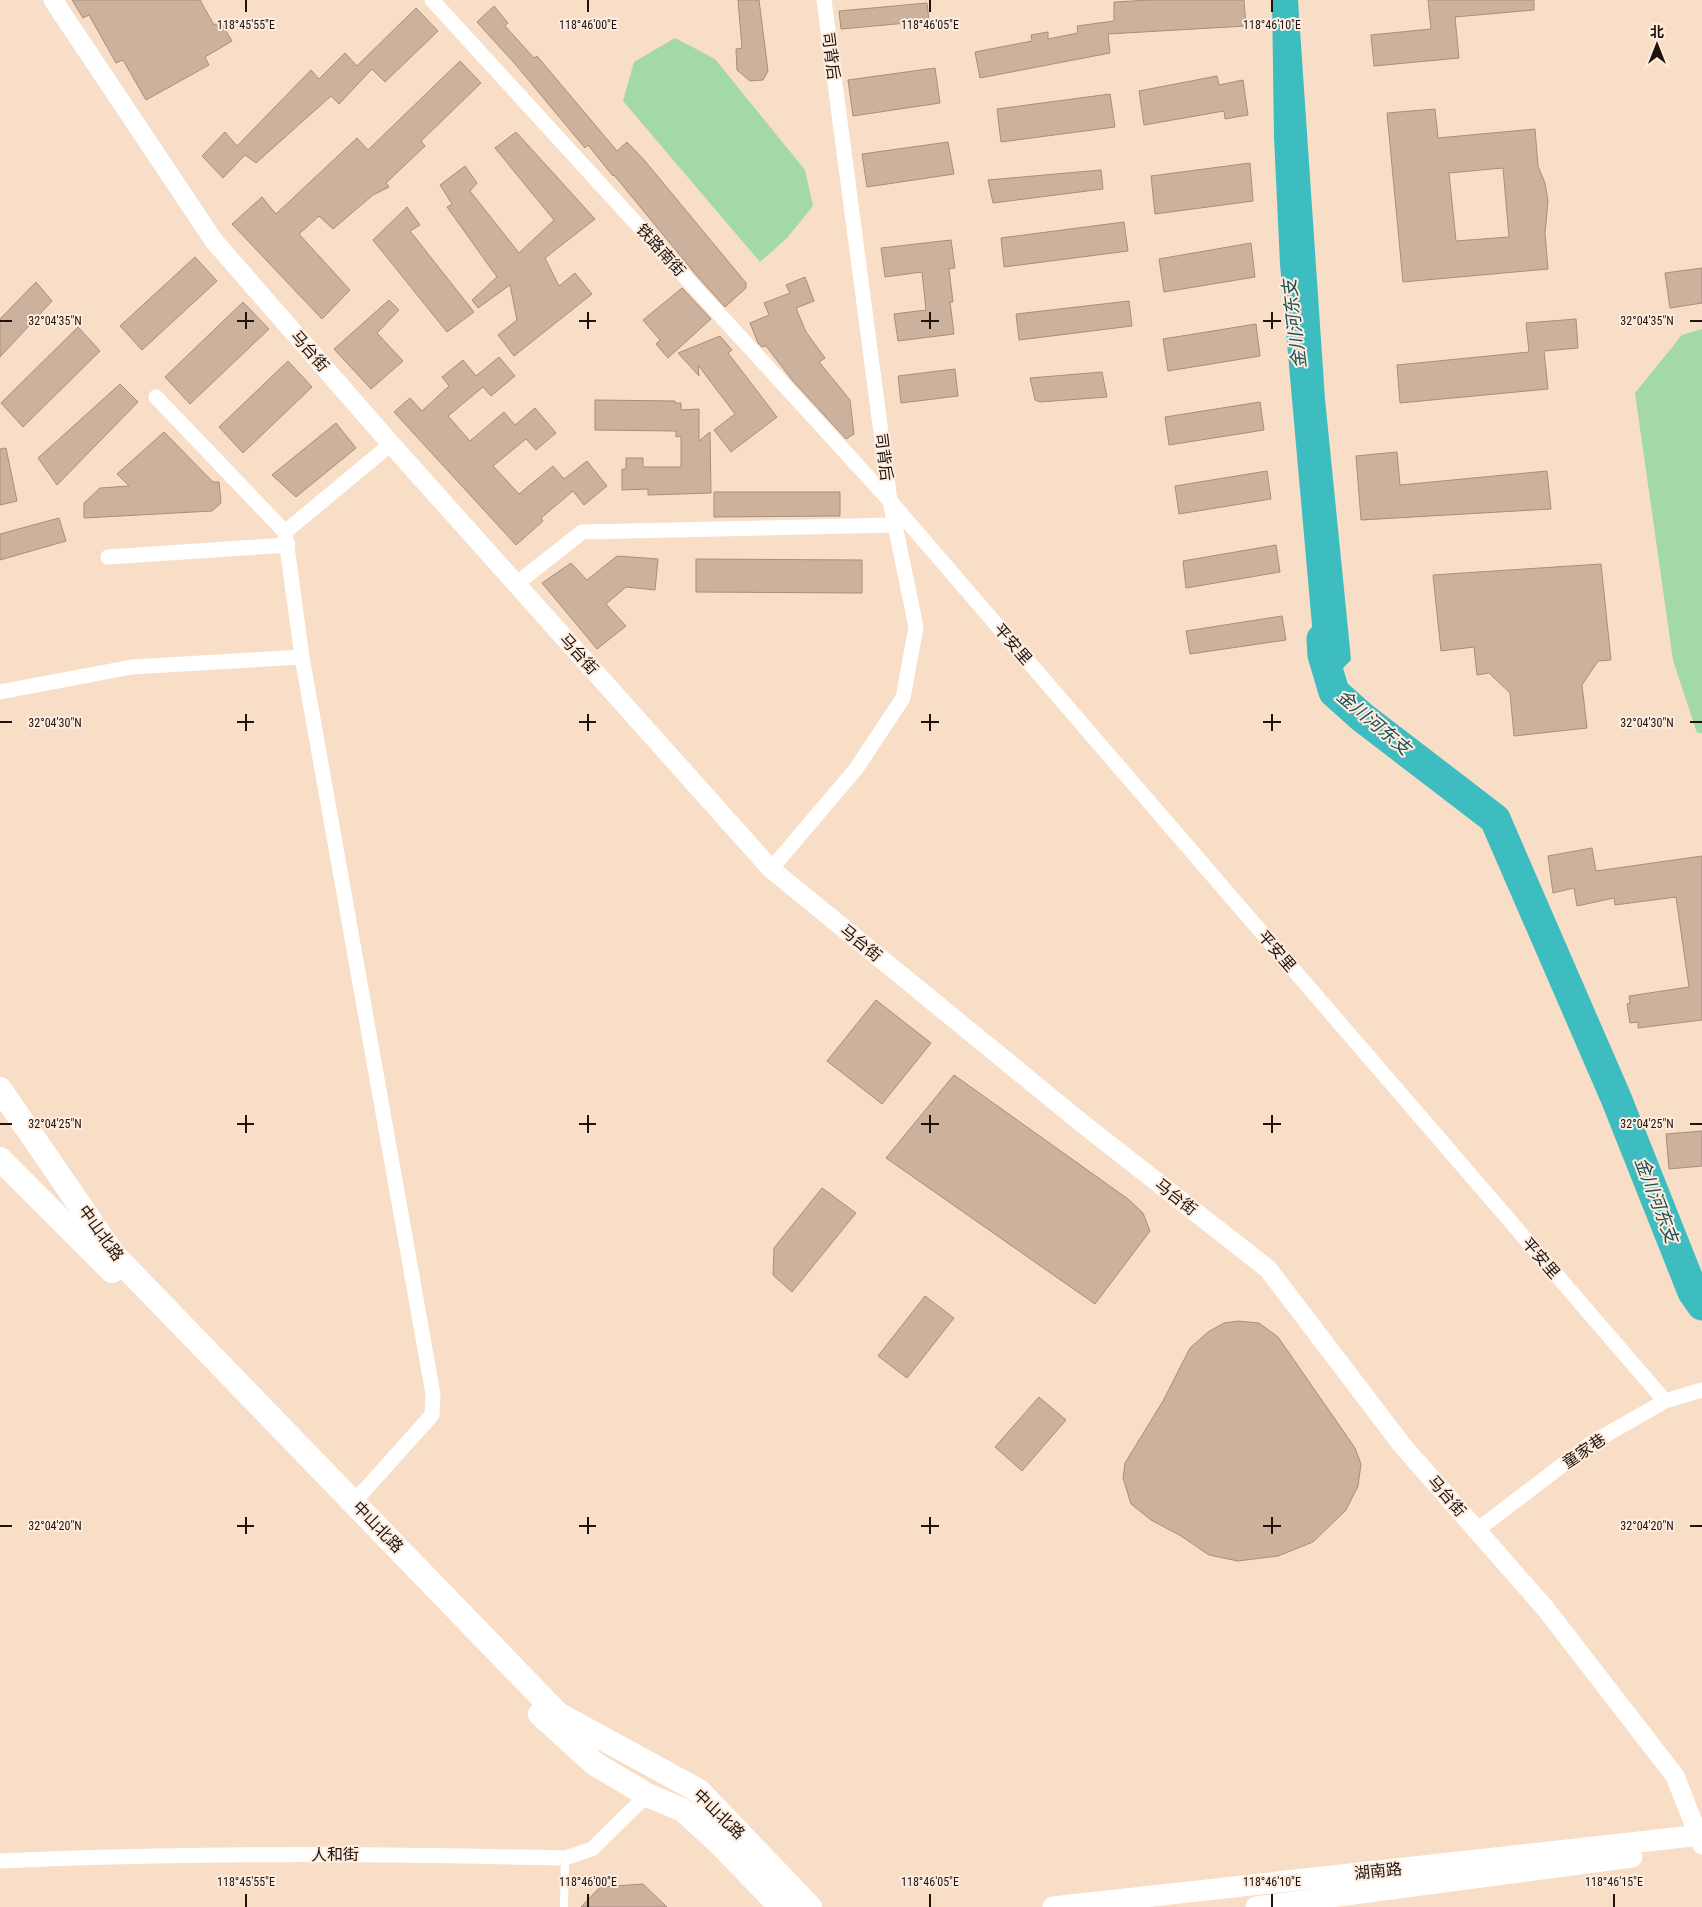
<svg xmlns="http://www.w3.org/2000/svg" width="1702" height="1907" viewBox="0 0 1702 1907" font-family="'Roboto Condensed','Noto Sans SC',sans-serif">
<rect width="100%" height="100%" fill="#f8ddc7"/>
<path fill="#a3d8a8" d="M675 38 715 59 805 170 813 206 787 238 760 262 623 101 634 62Z
M1702 329V733H1697L1673 660 1635 393 1682 335Z"/>
<path fill="#3ebdc0" d="M1272 0H1298L1325 399 1349 639 1351 660 1318 693 1280 264 1274 137Z"/>
<g fill="none" stroke-linecap="round" stroke-linejoin="round">
<path stroke="#3ebdc0" stroke-width="31" d="M1322 639 1323 655 1334 692 1362 717 1495 819 1616 1098 1693 1292 1702 1305"/>
</g>
<path fill="#ccb29d" stroke="#a88f7b" fill-rule="evenodd" d="M72 0H200L214 25 220 21 232 41 205 57 209 65 146 100 123 60 116 63 89 15 83 18Z
M738 0H759L768 71 763 80 750 81 737 70 736 49 742 48Z
M1150 0H1244L1246 26 1108 34 1110 53 980 78 975 52 1032 41 1031 35 1048 32V39L1078 33 1077 26 1114 21V2Z
M1428 0H1534V10L1455 17 1459 58 1374 66 1371 35 1431 29Z
M927 3 929 21 841 29 839 11Z
M494 6 508 23 505 26 534 58 537 56 617 151 627 142 645 161 746 283V288L725 307 697 276 614 175 613 176 588 145 585 148 516 65 477 22Z
M416 8 438 31 385 82 372 69 339 104 331 96 256 163 245 155 223 178 202 156 225 132 237 146 311 70 319 79 345 53 357 66Z
M460 61 481 83 421 141 425 146 386 183 389 187 373 195 333 229 319 216 299 234 350 290 322 319 232 224 262 197 276 214 357 138 368 150Z
M935 68 940 103 853 116 848 80Z
M1217 76 1219 85 1243 80 1248 115 1225 119 1224 111 1144 125 1139 91Z
M1110 94 1115 127 1001 142 997 109Z
M1435 109 1438 138 1535 129 1538 166 1545 183 1548 201 1545 233 1548 269 1403 282 1387 113ZM1503 168 1509 237 1456 241 1449 173Z
M516 132 595 219 545 258 559 286 575 273 592 294 514 356 498 335 517 320 510 285 478 308 472 300 497 277 447 207 452 204 440 185 465 166 477 183 470 191 519 253 554 220 495 148Z
M948 142 954 174 867 187 862 154Z
M1250 163 1253 201 1155 214 1151 176Z
M1101 170 1103 189 993 203 988 180Z
M407 207 420 225 410 231 474 312 447 332 373 240Z
M1124 222 1128 251 1004 267 1001 238Z
M951 240 955 268 949 269 953 302H950L954 334 898 341 894 314 926 310 922 272 885 277 881 248Z
M1251 243 1255 277 1164 292 1159 259Z
M195 257 217 281 142 350 120 326Z
M1702 268V303L1670 308 1665 273Z
M805 277 814 301 796 308 806 332 825 358 819 362 850 400 854 434 846 439 793 381 766 346 762 347 758 343 750 323 769 315 764 303 790 293 786 285Z
M36 282 52 301 0 357V319Z
M682 288 711 319 668 358 656 344 660 340 643 320Z
M389 300 399 310 377 333 403 361 371 389 334 349Z
M1129 301 1132 326 1019 340 1016 314Z
M243 302 269 329 190 404 165 377Z
M1576 319 1578 348 1544 351 1548 389 1400 403 1397 365 1529 352 1526 323Z
M1256 324 1260 356 1168 371 1163 339Z
M78 327 100 351 23 427 1 403Z
M720 336 732 350 728 353 777 417 731 452 714 430 735 414 698 365 699 376 678 353Z
M499 357 515 376 491 396 483 387 448 416 470 441 504 412 515 425 535 408 556 433 536 450 526 439 493 466 519 494 553 466 564 479 587 461 607 486 584 505 573 491 541 518 543 521 516 545 394 412 410 398 422 411 449 386 442 377 463 360 476 376Z
M288 361 312 387 243 453 219 427Z
M955 369 958 396 901 403 898 376Z
M1102 372 1107 397 1040 402 1035 400 1030 378Z
M120 384 138 402 57 485 38 458Z
M595 400 675 401V403H681V410L699 409V441L710 432 711 493 648 495V489L622 490V469H626V458H643V467H681V436L676 437V431L595 430Z
M1260 402 1264 430 1169 445 1165 417Z
M336 423 356 448 296 497 272 475Z
M164 432 213 482H219L221 503 212 511 84 518V503L100 488 129 486 117 474Z
M6 448 17 501 0 505V449Z
M1397 452 1400 485 1547 471 1551 509 1361 520 1356 456Z
M1267 471 1271 499 1179 514 1175 486Z
M714 492H840V516L714 517Z
M59 518 66 541 0 560V534Z
M1276 545 1280 572 1186 588 1183 561Z
M617 556 658 559 655 590 626 587 606 604 626 626 597 649 542 583 571 563 587 580Z
M696 559 862 560V593L696 592Z
M1601 564 1611 660 1598 661 1582 685 1587 728 1514 736 1510 693 1489 673 1477 675 1474 647 1441 651 1433 575Z
M1282 616 1286 640 1190 654 1186 631Z
M1592 848 1596 871 1702 856V1020L1638 1028V1022L1630 1023 1627 1004 1630 1003 1629 996 1689 987 1676 897 1615 905 1614 898 1577 906 1574 888 1553 893 1548 856Z
M876 1000 931 1043 882 1104 827 1061Z
M954 1075 1128 1199 1143 1213 1150 1231 1095 1304 886 1158Z
M1702 1131V1166L1669 1169 1666 1134Z
M822 1188 856 1213 792 1292 773 1275 774 1248Z
M925 1296 954 1318 907 1378 878 1356Z
M1238 1321 1259 1323 1278 1337 1355 1448 1361 1464 1358 1486 1346 1510 1313 1542 1278 1556 1238 1561 1209 1555 1181 1536 1151 1520 1131 1504 1123 1478 1125 1463 1163 1401 1190 1348 1208 1332 1224 1323Z
M1039 1397 1066 1420 1022 1471 995 1447Z
M643 1884 667 1907H581L600 1887Z"/>
<g fill="none" stroke-linecap="round" stroke-linejoin="round">
<path stroke="#fff" stroke-width="8" d="M564 1907 565 1858"/>
<path stroke="#fff" stroke-width="15" d="M432 0 890 501 1665 1401
M156 397 285 532
M108 557 288 545
M516 584 582 532 894 525
M302 657 285 532 391 444
M0 692 132 667 302 657 433 1394 432 1415 354 1502
M771 869 856 769 903 698 916 627 890 501 824 0
M1477 1530 1590 1444 1665 1401 1702 1390
M0 1861C188 1852 376 1854 565 1858L592 1849 647 1795"/>
<path stroke="#fff" stroke-width="19" d="M53 0 214 241 391 444 771 869 1083 1124 1268 1269 1402 1445 1545 1608 1675 1776 1702 1845"/>
<path stroke="#fff" stroke-width="21" d="M1053 1907 1702 1835
M1256 1907 1632 1857"/>
<path stroke="#fff" stroke-width="24" d="M0 1089 114 1255 558 1714 699 1791 810 1907
M0 1159 112 1271
M540 1714 595 1764 647 1795 683 1810 719 1843 781 1907"/>
</g>
<path fill="none" stroke="#1e140d" stroke-width="2" d="M246 0V12M588 0V12M930 0V12M1272 0V12M246 312V329M588 312V329M930 312V329M1272 312V329M0 321H12M237 321H254M579 321H596M921 321H939M1263 321H1281M1690 321H1702M246 714V731M588 714V731M930 714V731M1272 714V731M0 722H12M237 722H254M579 722H596M921 722H939M1263 722H1281M1690 722H1702M246 1115V1133M588 1115V1133M930 1115V1133M1272 1115V1133M0 1124H12M237 1124H254M579 1124H596M921 1124H939M1263 1124H1281M1690 1124H1702M246 1517V1534M588 1517V1534M930 1517V1534M1272 1517V1534M0 1526H12M237 1526H254M579 1526H596M921 1526H939M1263 1526H1281M1690 1526H1702M246 1894V1907M588 1894V1907M930 1894V1907M1272 1894V1907M1614 1894V1907"/>
<g text-anchor="middle" dominant-baseline="central" stroke-width="4" stroke-linejoin="round" paint-order="stroke">
<g font-size="16" fill="#1e140d" stroke="#fdecdf">
<text transform="translate(831 56) rotate(83)">司背后</text>
<text transform="translate(661 250) rotate(48)">铁路南街</text>
<text transform="translate(310 351) rotate(49)">马台街</text>
<text transform="translate(884 457) rotate(83)">司背后</text>
<text transform="translate(1013 644) rotate(49)">平安里</text>
<text transform="translate(579 654) rotate(48)">马台街</text>
<text transform="translate(861 943) rotate(39)">马台街</text>
<text transform="translate(1277 951) rotate(49)">平安里</text>
<text transform="translate(1176 1197) rotate(38)">马台街</text>
<text transform="translate(101 1233) rotate(54)">中山北路</text>
<text transform="translate(1541 1258) rotate(49)">平安里</text>
<text transform="translate(1584 1451) rotate(-34)">童家巷</text>
<text transform="translate(1447 1496) rotate(49)">马台街</text>
<text transform="translate(378 1527) rotate(46)">中山北路</text>
<text transform="translate(719 1814) rotate(44)">中山北路</text>
<text x="335" y="1854">人和街</text>
<text transform="translate(1378 1871) rotate(-6)">湖南路</text>
</g>
<g font-size="18" font-style="italic" fill="#194f50" stroke="#fdecdf">
<text transform="translate(1294 324) rotate(-97)">金川河东支</text>
<text transform="translate(1374 722) rotate(40)">金川河东支</text>
<text transform="translate(1657 1200) rotate(69)">金川河东支</text>
</g>
</g>
<g font-size="12" text-anchor="middle" fill="#1e140d" stroke="#fdecdf" stroke-width="4" stroke-linejoin="round" paint-order="stroke">
<text x="246" y="29">118°45'55"E</text>
<text x="588" y="29">118°46'00"E</text>
<text x="930" y="29">118°46'05"E</text>
<text x="1272" y="29">118°46'10"E</text>
<text x="55" y="325">32°04'35"N</text>
<text x="1647" y="325">32°04'35"N</text>
<text x="55" y="727">32°04'30"N</text>
<text x="1647" y="727">32°04'30"N</text>
<text x="55" y="1128">32°04'25"N</text>
<text x="1647" y="1128">32°04'25"N</text>
<text x="55" y="1530">32°04'20"N</text>
<text x="1647" y="1530">32°04'20"N</text>
<text x="246" y="1886">118°45'55"E</text>
<text x="588" y="1886">118°46'00"E</text>
<text x="930" y="1886">118°46'05"E</text>
<text x="1272" y="1886">118°46'10"E</text>
<text x="1614" y="1886">118°46'15"E</text>
</g>
<g transform="translate(1657 45)" stroke="#fdecdf" stroke-width="4" paint-order="stroke">
<path d="M0-4L9 19L0 12L-9 19Z" fill="#1e140d"/>
<text y="-8" font-size="14" font-weight="bold" text-anchor="middle" fill="#1e140d">北</text>
</g>
</svg>
